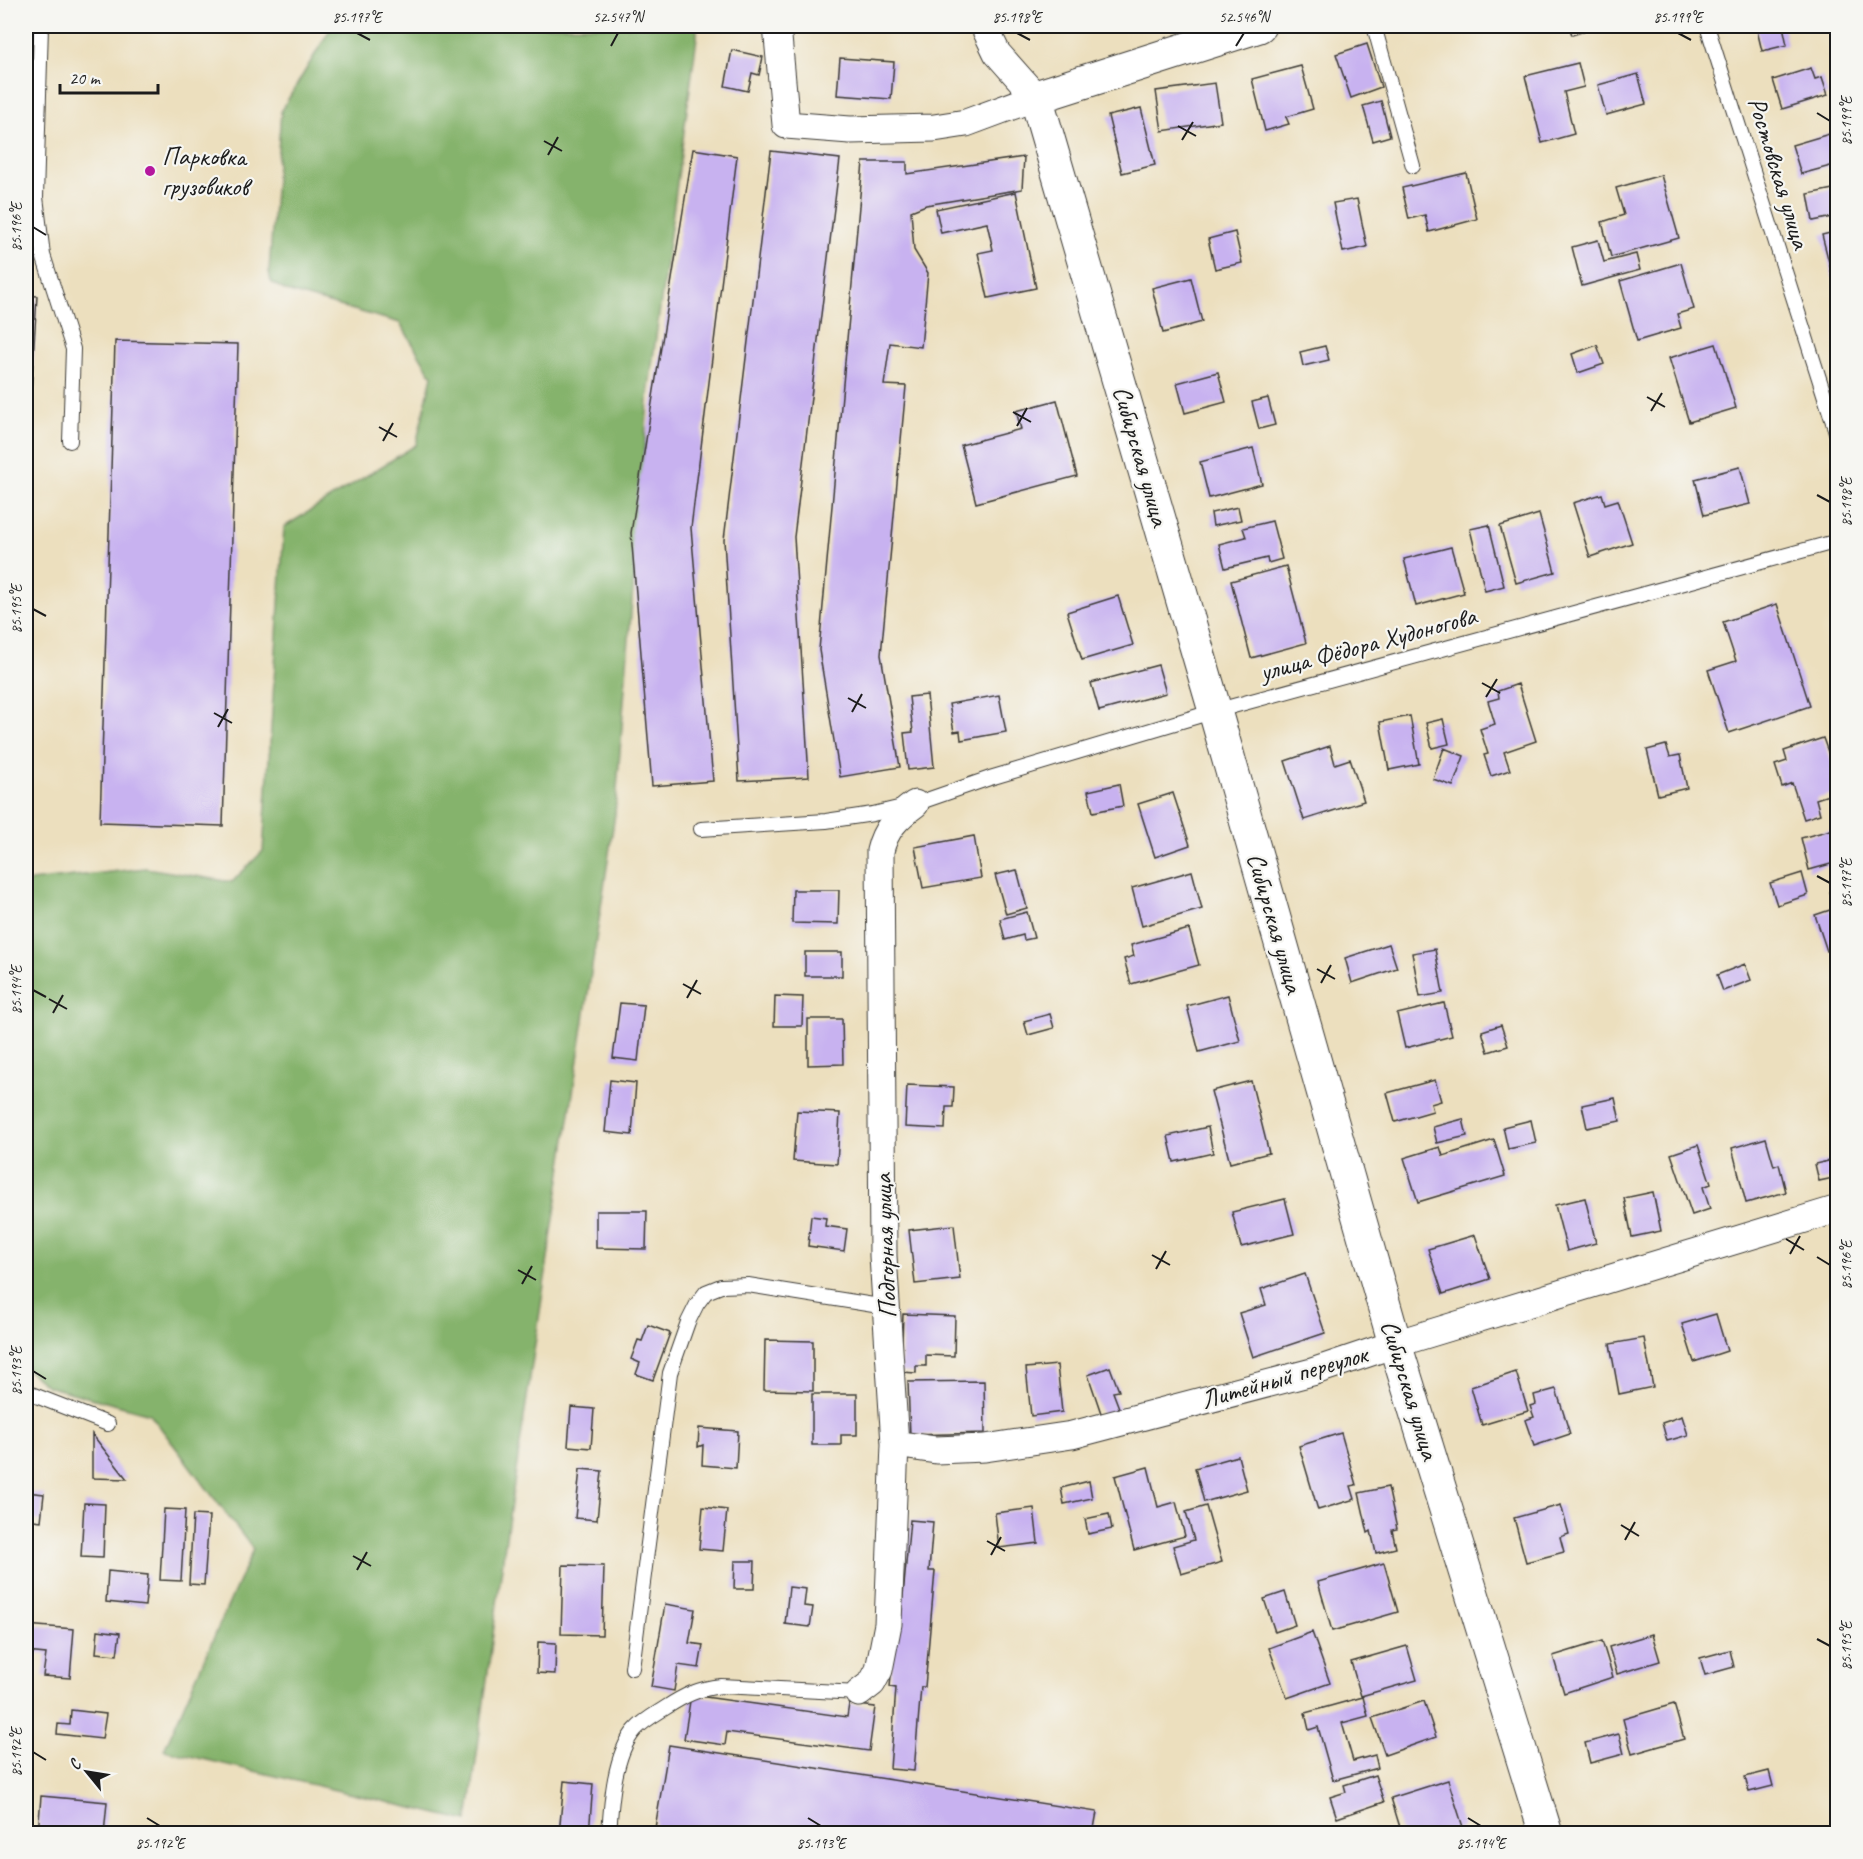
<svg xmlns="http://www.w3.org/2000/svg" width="1863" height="1859" viewBox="0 0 1863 1859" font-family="Caveat,sans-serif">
<rect width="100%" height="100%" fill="#f6f6f2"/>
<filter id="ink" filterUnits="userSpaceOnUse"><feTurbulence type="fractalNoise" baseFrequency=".0167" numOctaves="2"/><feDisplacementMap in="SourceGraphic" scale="12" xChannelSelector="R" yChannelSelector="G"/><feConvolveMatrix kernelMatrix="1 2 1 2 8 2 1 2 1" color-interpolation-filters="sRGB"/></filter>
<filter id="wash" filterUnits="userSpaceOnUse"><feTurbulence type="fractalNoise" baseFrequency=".008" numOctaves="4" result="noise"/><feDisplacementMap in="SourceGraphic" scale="24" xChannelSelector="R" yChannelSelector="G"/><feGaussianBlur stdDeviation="1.35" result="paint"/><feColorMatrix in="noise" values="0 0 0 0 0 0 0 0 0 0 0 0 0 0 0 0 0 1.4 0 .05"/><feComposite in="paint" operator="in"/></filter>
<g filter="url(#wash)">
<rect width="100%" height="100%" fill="#ecdfbe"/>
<path fill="#85b36c" stroke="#506844" stroke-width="1.5" d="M332 26H697V37L649 388 615 814 506 1537 468 1821 164 1750 253 1549 150 1414 47 1386 26 1369V888L30 881 146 868 232 882 263 851 284 527 416 445 432 376 400 323 286 291 271 282 269 271 281 111Z"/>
<g id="blocks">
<path fill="#c8b2f0" d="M1569 26H1602L1572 35Z
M1756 26H1783L1787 45 1762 51Z
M1367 44 1381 87 1351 98 1336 54Z
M732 50 763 57 759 75 752 73 748 91 725 86Z
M840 58 894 62 891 99 837 95Z
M1578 63 1584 87 1564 92 1574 134 1542 143 1525 76Z
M1301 66 1313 109 1286 117 1289 124 1265 131 1252 79Z
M1811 68 1815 79 1822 77 1828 95 1782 109 1773 80Z
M1638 74 1646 104 1606 115 1598 85Z
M1215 83 1221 122 1162 131 1156 91Z
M1381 101 1390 136 1373 141 1363 106Z
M1141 108 1155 165 1122 173 1108 116Z
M1836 132 1838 164 1801 174 1792 145Z
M693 149 737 156 691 528 713 781 652 786 631 533Z
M771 151 840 159 794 537 809 777 739 781 724 540Z
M1024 157 1022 189 926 205 911 211 914 250 928 273 921 347 890 343 884 385 906 386 881 655 900 767 840 777 819 650 863 162H907V174Z
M1466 173 1477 219 1429 232 1425 215 1409 219 1402 188Z
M1661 175 1679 238 1611 257 1602 222 1624 215 1616 188Z
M1838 188V216L1813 221 1808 194Z
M1016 192 1036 288 988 298 978 253 993 250 987 223 941 233 936 209Z
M1357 199 1367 247 1343 252 1333 203Z
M1838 231V277L1833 278 1822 235Z
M1235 232 1242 263 1215 269 1208 239Z
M1598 240 1604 262 1636 254 1640 270 1582 286 1572 247Z
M1681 263 1694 309 1677 314 1681 328 1637 341 1620 281Z
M1191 278 1202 322 1163 333 1152 288Z
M26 295 37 296 31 391H26Z
M115 341 238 344 223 826 100 822Z
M1716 344 1736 408 1689 422 1669 358Z
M1597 345 1604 364 1578 373 1572 354Z
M1325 346 1329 360 1303 366 1300 352Z
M1218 372 1226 402 1185 413 1177 383Z
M1268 398 1275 425 1259 429 1252 402Z
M1057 400 1077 476 976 503 961 445 1021 429 1016 411Z
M1253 448 1262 484 1209 498 1200 462Z
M1740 467 1750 504 1704 515 1695 479Z
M1602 494 1605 504 1618 500 1632 543 1590 557 1573 503Z
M1238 507 1241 520 1213 526 1211 513Z
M1539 514 1555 572 1516 583 1500 526Z
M1272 521 1282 559 1268 563 1267 558 1225 568 1219 544 1246 537 1243 528Z
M1489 525 1504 586 1485 591 1470 529Z
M1451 547 1464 593 1416 606 1404 559Z
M1286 566 1306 643 1251 658 1231 581Z
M1118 596 1133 645 1082 660 1067 612Z
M1777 604 1810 706 1729 733 1708 670 1736 661 1723 622Z
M1158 665 1166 693 1099 711 1091 683Z
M1518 684 1536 741 1504 752 1510 770 1491 776 1484 755 1488 754 1480 729 1495 724 1488 701 1499 698 1498 691Z
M927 695 934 767 908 770 904 733 913 732 909 697Z
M999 695 1006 732 961 740 960 731 954 732 949 704Z
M1410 716 1419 764 1389 770 1380 722Z
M1443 719 1449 744 1432 748 1426 723Z
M1823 738 1838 780V792L1816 799 1820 814 1804 819 1792 783 1782 787 1775 765 1787 761 1784 751Z
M1666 745 1670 757 1680 755 1687 788 1658 795 1647 750Z
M1330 746 1335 764 1350 759 1364 801 1304 820 1285 761Z
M1444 748 1464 756 1453 786 1433 779Z
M1119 784 1123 806 1093 812 1088 791Z
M1173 793 1190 845 1155 857 1138 804Z
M1838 828V862L1809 870 1801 838Z
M974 836 981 878 923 888 915 847Z
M1017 870 1027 908 1006 914 995 875Z
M1192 871 1202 909 1142 926 1132 888Z
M1802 873 1808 895 1777 905 1770 883Z
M1838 889V947L1827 951 1815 915 1836 908 1830 892Z
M793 890H839L838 924 792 923Z
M1027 912 1034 938 1024 940 1023 935 1005 940 1000 919Z
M1189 929 1199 965 1131 984 1124 959 1134 956 1131 945Z
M1389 944 1397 968 1352 983 1345 958Z
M1435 949 1443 993 1420 997 1412 953Z
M805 952H842V976H805Z
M1745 964 1751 980 1723 991 1717 975Z
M1228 995 1240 1041 1199 1052 1187 1006Z
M775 996 803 997 802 1026H774Z
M620 1003 644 1005 638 1061 613 1058Z
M1444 1003 1452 1036 1405 1048 1397 1014Z
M1050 1014 1054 1028 1028 1035 1024 1021Z
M808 1019H842L843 1064 808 1065Z
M1501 1025 1508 1046 1488 1052 1482 1031Z
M610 1080 636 1083 632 1135 605 1132Z
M1435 1080 1441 1101 1431 1104 1433 1111 1395 1122 1387 1093Z
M1251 1081 1269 1153 1230 1163 1211 1091Z
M907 1085 954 1087 953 1107H946L945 1129 905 1127Z
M1615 1098 1620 1121 1587 1128 1582 1105Z
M797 1111 840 1113 837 1164 793 1161Z
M1463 1119 1467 1136 1437 1143 1433 1127Z
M1531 1120 1536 1143 1508 1149 1503 1127Z
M1208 1127 1213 1153 1174 1162 1168 1136Z
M1766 1138 1774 1166 1779 1164 1786 1192 1746 1203 1732 1148Z
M1494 1140 1505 1176 1418 1202 1404 1158 1440 1147 1443 1156Z
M1698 1145 1711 1184 1703 1187 1710 1209 1692 1215 1671 1154Z
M1837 1159 1838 1177 1819 1181 1815 1164Z
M1653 1192 1661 1231 1632 1237 1624 1198Z
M1585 1198 1596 1243 1567 1251 1555 1205Z
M1285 1199 1294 1234 1241 1247 1232 1212Z
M596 1211H647L646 1249 596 1248Z
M811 1216 826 1218 825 1226 847 1229 844 1251 808 1246Z
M954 1225 960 1279 915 1284 909 1230Z
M1475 1235 1490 1279 1443 1294 1428 1249Z
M1305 1274 1325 1333 1253 1357 1239 1313 1266 1305 1261 1289Z
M903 1314 955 1316 954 1356 926 1355V1366H916V1373L901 1372Z
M1716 1314 1727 1351 1694 1362 1682 1324Z
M648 1325 670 1333 653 1380 636 1374 640 1363 631 1359 638 1340 642 1341Z
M1644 1338 1653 1387 1619 1394 1610 1344Z
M765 1340 813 1341V1391L764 1390Z
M1057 1365 1062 1412 1031 1416 1026 1368Z
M1110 1367 1119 1391 1113 1392 1121 1413 1103 1419 1088 1375Z
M1516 1372 1528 1411 1482 1425 1471 1387Z
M984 1381 985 1433 910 1435 908 1382Z
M1556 1389 1570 1434 1534 1446 1525 1420 1534 1417 1530 1406 1536 1404 1534 1395Z
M812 1394H857V1435H841V1445H812Z
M571 1407 594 1409 591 1448 568 1446Z
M1682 1416 1688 1435 1667 1441 1662 1423Z
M699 1428 738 1431 736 1468 702 1465 703 1445 698 1447Z
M1341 1433 1356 1485 1351 1486 1355 1499 1318 1510 1299 1446Z
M92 1434 127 1479 92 1478Z
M1238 1456 1247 1490 1204 1502 1195 1468Z
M1148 1467 1158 1507 1176 1502 1185 1536 1134 1550 1115 1476Z
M580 1469 602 1471 597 1520 575 1518Z
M1089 1481 1092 1498 1064 1504 1061 1488Z
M1388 1487 1397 1529 1392 1530 1396 1548 1376 1553 1371 1531 1368 1533 1359 1493Z
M26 1492 44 1494 41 1521 26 1519Z
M84 1503 105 1504 103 1558 81 1557Z
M1561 1505 1569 1534 1560 1537 1564 1552 1526 1562 1514 1518Z
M1206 1506 1222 1562 1181 1574 1173 1546 1194 1540 1186 1512Z
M703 1507 727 1510 723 1551 699 1549Z
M1034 1508 1038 1543 999 1548 995 1513Z
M164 1509 185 1510 181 1581 160 1580Z
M1109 1514 1112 1529 1088 1534 1085 1519Z
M193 1515 209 1516 204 1585 189 1584Z
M910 1520 933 1522 929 1571H935L925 1687H921L914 1771 890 1769 896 1688 890 1687 897 1607H902Z
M735 1561H755L754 1589H734Z
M1384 1563 1398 1612 1332 1631 1318 1582Z
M563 1565 604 1566 602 1635 561 1634Z
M108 1571 148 1575 145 1606 106 1602Z
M789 1587 806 1589 804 1606 813 1607 810 1627 785 1624Z
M1285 1592 1295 1625 1275 1632 1264 1599Z
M665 1604 695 1609 689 1643 703 1645 699 1668 678 1665 674 1691 651 1687Z
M26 1625 74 1629 70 1678 43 1676 46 1654 26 1652Z
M98 1630 120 1633 117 1655 96 1653Z
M1312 1632 1330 1683 1287 1698 1269 1648Z
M1652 1634 1660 1661 1617 1674 1609 1647Z
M1602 1641 1613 1677 1564 1693 1553 1656Z
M538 1642 556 1643 555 1674 537 1673Z
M1407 1646 1417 1680 1361 1696 1351 1662Z
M1730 1650 1734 1667 1705 1675 1700 1658Z
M691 1695 847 1717 849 1704 875 1707 869 1751 727 1732 725 1745 684 1739Z
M1363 1697 1368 1716 1342 1723 1353 1761 1375 1755 1378 1768 1333 1780 1318 1727 1309 1730 1305 1713Z
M1424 1701 1436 1737 1385 1755 1372 1718Z
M1674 1704 1684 1739 1632 1754 1623 1719Z
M71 1710 106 1714 102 1739 57 1734 58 1724 70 1725Z
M1619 1734 1624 1754 1590 1763 1585 1743Z
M669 1745 1097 1812 1093 1834H654Z
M1769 1771 1773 1786 1749 1792 1745 1777Z
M1375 1775 1384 1802 1337 1818 1330 1797 1346 1792 1344 1785Z
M1448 1780 1463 1827 1443 1834H1402L1391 1798Z
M564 1781 593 1784 589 1834H559Z
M41 1796 107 1802 104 1834H38Z"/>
</g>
</g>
<g filter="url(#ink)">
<use href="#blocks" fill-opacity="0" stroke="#3b3934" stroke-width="1.5"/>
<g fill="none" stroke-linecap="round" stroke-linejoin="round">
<g stroke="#3b3934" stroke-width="16">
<path id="lane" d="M41 26 36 197 43 255 73 349 70 441
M1374 26 1413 166
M1707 26 1838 438
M701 829 826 821 873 814 915 804 990 778 1215 711 1838 541
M26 1392 108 1424
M632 1668 670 1373 688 1322 697 1304 706 1292 721 1286 748 1285 886 1307
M609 1834C611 1803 614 1754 635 1730 643 1721 654 1715 665 1708 685 1695 697 1689 721 1686L859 1693"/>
</g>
<g stroke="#3b3934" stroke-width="29">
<path id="street" d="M777 26 786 125 850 130 934 128 966 123 1036 97 997 53 984 26
M895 1444 936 1450 985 1448 1072 1435 1312 1372 1395 1344 1838 1209
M859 1693 872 1683 879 1670 888 1624 895 1444 883 1256 880 851C885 829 897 817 915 804"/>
</g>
<g stroke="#3b3934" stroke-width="35">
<path id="secondary" d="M1259 26 1036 97 1215 711 1395 1344 1546 1834"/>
</g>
<use href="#lane" stroke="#fff" stroke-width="14"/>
<use href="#street" stroke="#fff" stroke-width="27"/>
<use href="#secondary" stroke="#fff" stroke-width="33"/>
</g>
</g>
<path fill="none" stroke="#1c1c1c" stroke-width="2" d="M357 33 370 40M1017 33 1030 40M1678 33 1691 40M611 46 618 33M1236 46 1244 33M1817 113 1830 121M1178 126 1196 136M1182 140 1193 122M544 141 562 151M548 155 558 137M33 227 46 235M1647 397 1665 407M1651 411 1662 393M1013 412 1031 422M1017 426 1027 408M379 427 397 437M383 441 393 423M1817 495 1830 502M33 609 46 616M1482 683 1500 693M1486 697 1497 679M848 698 866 708M852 712 862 694M214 713 232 723M218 727 228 709M1817 876 1830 883M1317 969 1335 979M1321 983 1331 965M683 984 701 994M33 990 46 997M687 998 697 980M49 999 67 1009M53 1013 63 995M1786 1239 1804 1250M1790 1254 1800 1236M1152 1255 1170 1265M1817 1257 1830 1265M1156 1269 1166 1251M518 1270 536 1280M522 1284 532 1266M33 1371 46 1379M1621 1525 1639 1536M1625 1540 1635 1522M987 1541 1005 1551M991 1555 1001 1537M353 1556 371 1566M357 1570 367 1552M1817 1639 1830 1646M33 1752 46 1760M147 1818 160 1826M808 1818 821 1826M1468 1818 1481 1826"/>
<circle fill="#b5179e" stroke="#f6f6f2" stroke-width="2" cx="150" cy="171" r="6"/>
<g text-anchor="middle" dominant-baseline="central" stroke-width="4.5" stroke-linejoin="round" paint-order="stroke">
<g font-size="26" fill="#1c1c1c" stroke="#f6f6f2" text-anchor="start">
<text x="162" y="156">Парковка<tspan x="162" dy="30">грузовиков</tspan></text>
</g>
<g font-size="26" fill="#1c1c1c" stroke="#f6f6f2">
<text transform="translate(1779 173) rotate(73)">Ростовская улица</text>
<text transform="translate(1141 456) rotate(74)">Сибирская улица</text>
<text transform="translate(1368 644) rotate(-15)">улица Фёдора Худоногова</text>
<text transform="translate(1275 923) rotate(74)">Сибирская улица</text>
<text transform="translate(885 1246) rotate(-92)">Подгорная улица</text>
<text transform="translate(1284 1377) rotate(-16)">Литейный переулок</text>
<text transform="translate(1410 1390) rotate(73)">Сибирская улица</text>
</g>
</g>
<rect width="1863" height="1859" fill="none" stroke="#f6f6f2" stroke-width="66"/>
<g transform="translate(87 1772) rotate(300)" stroke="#f6f6f2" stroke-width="4.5" paint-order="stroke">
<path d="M0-4.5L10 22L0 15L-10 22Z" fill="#1c1c1c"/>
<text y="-9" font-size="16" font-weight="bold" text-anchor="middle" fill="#1c1c1c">С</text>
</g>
<path d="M60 84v9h98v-9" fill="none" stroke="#1c1c1c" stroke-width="3"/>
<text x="69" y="84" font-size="18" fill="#1c1c1c" stroke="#f6f6f2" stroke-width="4.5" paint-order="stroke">20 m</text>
<rect x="33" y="33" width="1797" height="1793" fill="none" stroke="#1c1c1c" stroke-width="2"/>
<g font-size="15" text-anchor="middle" fill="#1c1c1c">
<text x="357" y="22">85.197°E</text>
<text x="618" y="22">52.547°N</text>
<text x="1017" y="22">85.198°E</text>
<text x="1244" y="22">52.546°N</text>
<text x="1678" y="22">85.199°E</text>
<text transform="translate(1846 121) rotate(-90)" y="5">85.199°E</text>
<text transform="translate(16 227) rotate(-90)" y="5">85.196°E</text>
<text transform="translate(1846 502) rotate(-90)" y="5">85.198°E</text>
<text transform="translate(16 609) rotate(-90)" y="5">85.195°E</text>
<text transform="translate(1846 883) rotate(-90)" y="5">85.197°E</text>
<text transform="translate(16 990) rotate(-90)" y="5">85.194°E</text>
<text transform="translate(1846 1265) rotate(-90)" y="5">85.196°E</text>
<text transform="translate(16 1371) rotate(-90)" y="5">85.193°E</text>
<text transform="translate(1846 1646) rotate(-90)" y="5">85.195°E</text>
<text transform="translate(16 1752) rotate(-90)" y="5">85.192°E</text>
<text x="160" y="1848">85.192°E</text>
<text x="821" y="1848">85.193°E</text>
<text x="1481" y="1848">85.194°E</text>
</g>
</svg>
